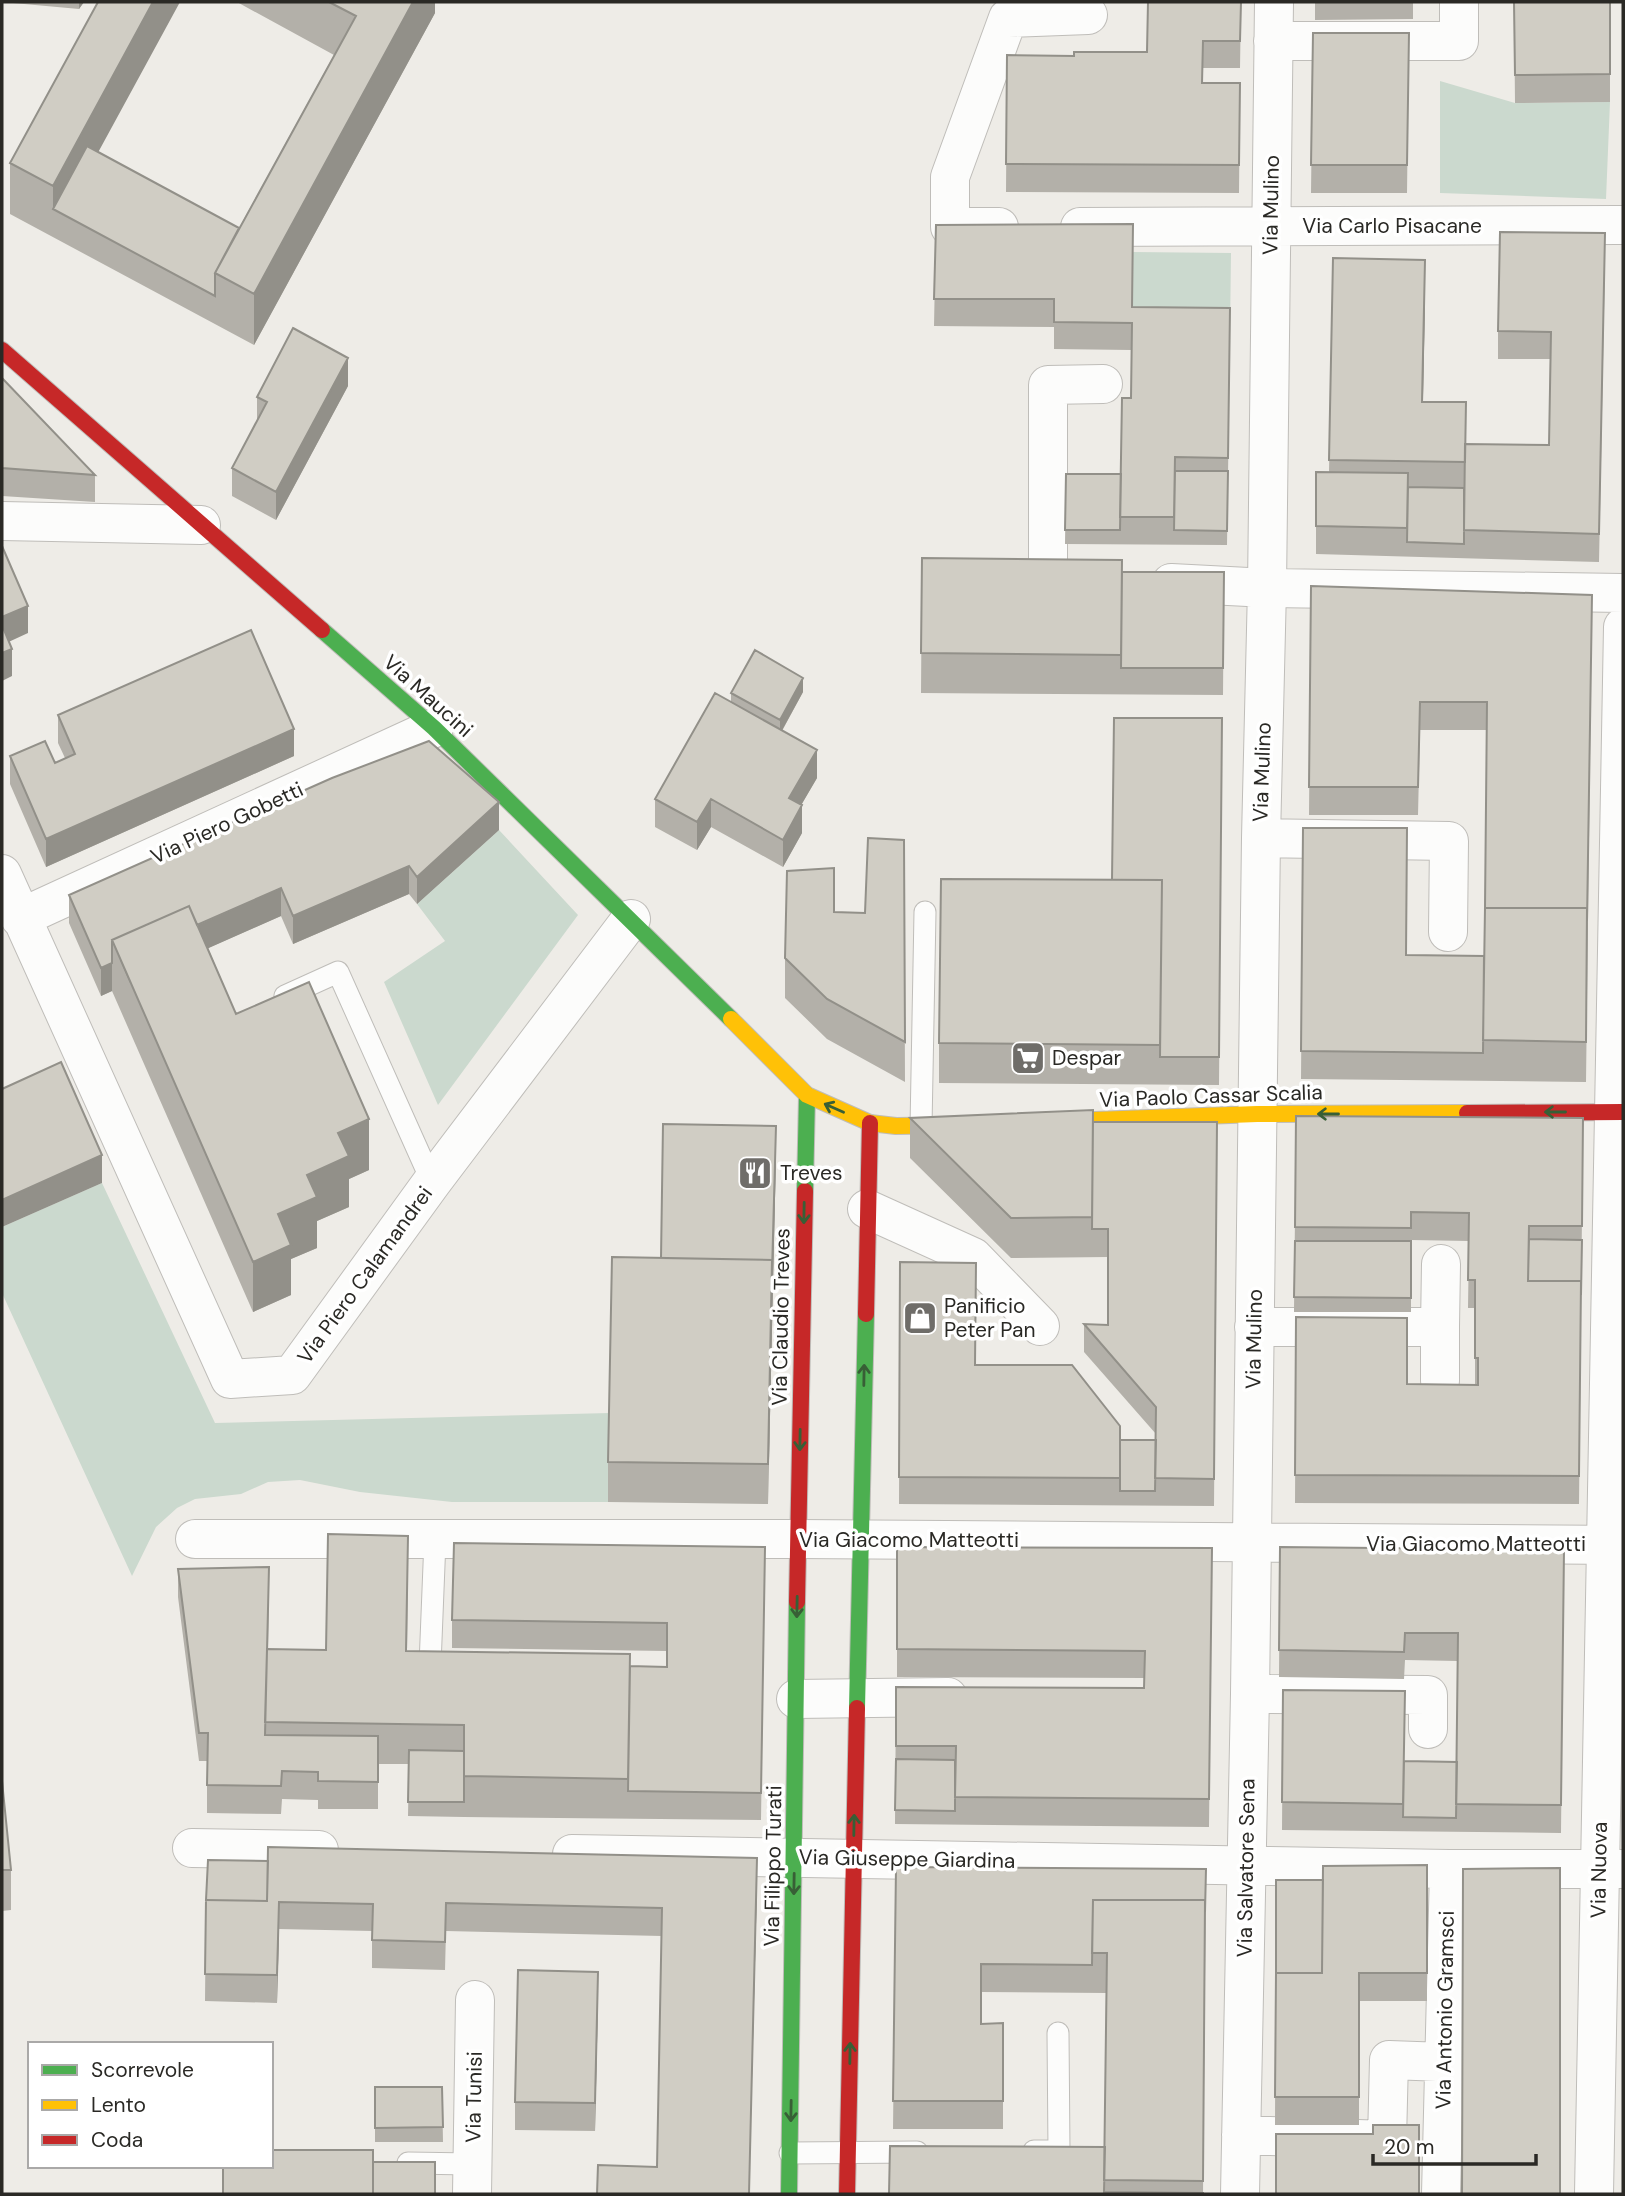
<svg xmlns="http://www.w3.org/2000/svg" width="1625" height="2196" viewBox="0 0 1625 2196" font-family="'DM Sans',sans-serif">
<rect width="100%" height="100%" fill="#eeece7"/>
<path fill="#cbd9ce" d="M1440 81 1515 103 1610 102 1606 199 1440 193Z
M1133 252 1231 253 1230 335H1132Z
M499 830 578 915 438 1105 384 982 445 941 417 904Z
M102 1183 215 1423 610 1413 608 1502H452L360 1492 300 1480 268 1482 241 1494 195 1499 177 1508 156 1527 132 1576 2 1293V1227Z"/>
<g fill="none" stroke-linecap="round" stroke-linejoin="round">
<g stroke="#bfbdb9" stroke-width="23">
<path id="lane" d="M285 996 338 972 432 1182
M921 1127 925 912
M435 1540 430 1665H442
M1034 2151H1059L1058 2033
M790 2153 917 2152
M408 2163 472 2164"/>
</g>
<g stroke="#bfbdb9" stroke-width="40">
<path id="street" d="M1273 41H1459V2
M999 227H950V177L1008 18 1088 15
M1080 227 1623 225
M2 521 201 525
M1048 576V385L1103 384
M1171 583 1267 588 1623 593
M1261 838 1449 841 1448 932
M2 874 230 1379 292 1375 432 1182 631 919
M20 918 434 728
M867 1209 973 1257 1040 1326
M1254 1327H1440V1381
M1440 1327 1441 1264
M195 1539H798L1623 1545
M1250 1694 1428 1695V1729
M796 1699 948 1697
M192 1848 319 1850
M572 1854 1449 1869H1623
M1241 2135 1387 2140 1389 2060 1444 2062
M472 2194 475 2000
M1240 2194 1250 1694 1261 838 1267 588 1274 2
M1441 2194 1449 1869
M1594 2194 1623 627"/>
</g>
<g stroke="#bfbdb9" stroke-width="18">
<path id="fast" d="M322 630 434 728 731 1019
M805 1191 807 1095
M857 1708 866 1314
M789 2194 797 1602"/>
</g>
<g stroke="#bfbdb9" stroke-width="18">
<path id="slow" d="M731 1019 807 1095 870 1123 896 1126 963 1125
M1041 1122 1257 1114 1467 1113"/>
</g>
<g stroke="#bfbdb9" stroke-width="18">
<path id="jam" d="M2 350 322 630
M1467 1113 1623 1112
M866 1314 870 1123
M797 1602 805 1191
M847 2194 857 1708"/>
</g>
<use href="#lane" stroke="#fcfcfb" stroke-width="21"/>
<use href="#street" stroke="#fcfcfb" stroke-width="38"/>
<use href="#fast" stroke="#4caf50" stroke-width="16"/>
<use href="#slow" stroke="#ffc107" stroke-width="16"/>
<use href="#jam" stroke="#c62828" stroke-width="16"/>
</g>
<path fill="#b3b0a9" d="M2 2H84L79 9Z
M237 2H435V13L254 345 10 214V163L99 152 239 228 334 55Z
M1241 2 1240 68H1203V83H1240L1239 193 1006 192 1007 55 1074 56 1147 52Z
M1315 2H1413V19L1315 20Z
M1514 2H1610V102L1515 103Z
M1313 33H1409L1407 193H1311Z
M936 225 1132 307 1230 335 1227 545 1065 544 1066 474H1121L1131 398V350L1054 349V327L934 326Z
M1333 258 1425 300 1423 402 1466 444 1549 445 1550 359H1498V331L1605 261 1599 562 1316 554V472H1329Z
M2 378 95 475V502L2 496Z
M348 386 276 520 232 496V468L257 422V397Z
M922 558 1122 572H1224L1223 695 921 693Z
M1311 586 1592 595 1586 1082 1301 1079 1303 828 1406 955 1484 956 1487 730H1420L1418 815H1309Z
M803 692 782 731 817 778 801 805 802 833 783 867 711 827 697 850 655 827V799L731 702V693Z
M58 715 294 756 46 867 10 784V756L55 763 65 758 58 743Z
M1222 718 1219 1085 939 1083V1043L1112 880Z
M499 830 417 904 409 894 293 944 281 916 208 948 236 1014 369 1170 349 1179V1207L317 1221V1248L291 1259V1295L253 1312 112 991 101 996 69 923V895Z
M904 840 905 1082 827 1039 785 998V958L834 912 865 913Z
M1296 1116 1583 1118 1579 1504 1295 1503 1296 1317 1407 1384 1475 1385V1308H1468L1469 1241 1411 1240V1312H1294Z
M910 1118 1093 1122H1217L1214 1506 899 1504 900 1262 975 1365 1120 1443 1156 1440V1434L1084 1352V1324L1108 1325V1257L1011 1258 910 1158Z
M776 1154 768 1504 608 1502V1462L661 1258Z
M765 1547 761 1820 464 1817V1813V1817L408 1816 409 1764H378V1809H318V1800L282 1799 281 1814 207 1813V1761H199L178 1597V1569L269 1595 268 1649 326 1650 408 1576 407 1651 630 1666 667 1667V1651L452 1648V1620Z
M897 1547 1212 1548 1209 1827 895 1824 896 1687 1144 1688V1678L897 1677Z
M1280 1547 1564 1550 1561 1833 1282 1830 1283 1690 1404 1761 1457 1762 1458 1661 1405 1660 1404 1679 1279 1677Z
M2 1781 11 1870V1910L2 1911Z
M1427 1865V2001H1359V2125H1275L1276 1880H1323Z
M896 1867 1206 1869 1203 2194H889L1105 2147 1106 1993 981 1992V2024L1003 2023V2129H893Z
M757 1886 749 2194H597L657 2167 662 1936 446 1931 445 1970 372 1968V1931L279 1929 277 2003 205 2001 206 1900Z
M598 2000 595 2131 515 2130V2102Z
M375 2087H442L443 2142H375Z"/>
<path fill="#929089" d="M79 2H84L79 9Z
M153 2H180L64 215 53 209V236V186Z
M413 2H435V13L254 345V294Z
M1425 260V300L1422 442V402Z
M348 358V386L276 520V492Z
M28 606V633L2 645V617Z
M12 649V676L2 681V653Z
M803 678V692L780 734V720Z
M294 729V756L46 867V839Z
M817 750V778L789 826V798Z
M711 799V827L697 850V822Z
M499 802V830L417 904V877Z
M802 805V833L783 867V840Z
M409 866V894L293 944V916Z
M281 888V916L130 983 120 960Z
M112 963V991L101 996V968Z
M369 1119V1170L349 1179V1207L317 1221V1248L291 1259V1295L253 1312V1262L278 1214 338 1133Z
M776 1126V1154L768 1504 772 1260Z
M102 1155V1183L2 1227V1200Z
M757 1858V1886L749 2194Z
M279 1902V1929L277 2003V1975Z
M598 1972V2000L595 2131V2103Z"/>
<path fill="#d0cdc4" stroke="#929089" stroke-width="2" d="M98 2H153L53 186 10 163Z
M329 2H413L254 294 215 273 356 16Z
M1148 2H1241L1240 41H1203L1202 83H1240L1239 165 1006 164 1007 55 1074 56V52H1147Z
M1514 2H1610V74L1515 75Z
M1313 33H1409L1407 165H1311Z
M87 146 239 228 215 273V296L53 209Z
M1133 224 1132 307 1230 308 1228 458 1175 457 1174 517H1120L1122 398H1131L1132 323 1054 322V299H934L936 225Z
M1500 232 1605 233 1599 534 1464 530 1465 444 1549 445 1551 332 1498 331Z
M1333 258 1425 260 1422 402H1466L1465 462 1329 460Z
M293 328 348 358 276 492 232 468 267 402 257 397Z
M2 378 95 475 2 468Z
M1175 471H1228L1227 531 1174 530Z
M1316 472 1408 473 1407 528 1316 526Z
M1066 474H1121L1120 530H1065Z
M1408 487 1464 488V544L1407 542Z
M2 546 28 606 2 617Z
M922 558 1122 560 1121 655 921 653Z
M1122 572H1224L1223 668H1121Z
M1311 586 1592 595 1587 921V908H1485L1487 702H1420L1418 787H1309Z
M2 625 12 649 2 653Z
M251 630 294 729 46 839 10 756 45 741 55 763 75 754 58 715Z
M755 650 803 678 780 720 731 693Z
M715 693 817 750 789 798 802 805 783 840 711 799 697 822 655 799Z
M1114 718H1222L1219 1057H1160L1162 880H1112Z
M429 741 499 802 417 877 409 866 293 916 281 888 197 925 189 906 112 940V963L101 968 69 895 332 778Z
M1303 828H1407L1406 955 1484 956 1483 1053 1301 1051Z
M868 838 904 840 905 1042 827 999 785 958 787 871 834 868V912L865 913Z
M941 879 1162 880 1160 1045 939 1043Z
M189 906 236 1014 309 982 369 1119 338 1133 349 1156 307 1175 317 1197 278 1214 291 1245 253 1262 112 940Z
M1485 908H1587L1586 1042 1483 1040Z
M61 1062 102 1155 2 1200V1089Z
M1093 1110 1092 1217 1011 1218 910 1118Z
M1296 1116 1583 1118 1582 1226H1529L1528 1281H1581L1579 1476 1295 1475 1296 1317 1407 1318V1384L1478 1385V1358H1475V1280H1468L1469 1213 1411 1212V1228L1295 1227Z
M1093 1122H1217L1214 1479 1155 1478 1156 1407 1084 1324 1108 1325V1229H1092Z
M663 1124 776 1126 772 1272V1260L661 1258Z
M1529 1239 1582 1240 1581 1295V1281H1528Z
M1295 1241H1411V1298L1294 1297Z
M612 1257 772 1260 768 1464 608 1462Z
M900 1262 976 1263 975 1365H1072L1120 1426V1478L899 1477Z
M1120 1440H1156L1155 1491H1120Z
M328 1534 408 1536 406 1651 630 1654 628 1779 464 1776V1725L265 1722 267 1649 326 1650Z
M454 1543 765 1547 761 1793 628 1791 630 1666 667 1667V1623L452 1620Z
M897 1547 1212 1548 1209 1799 955 1797 956 1746H896V1687L1144 1688 1145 1651 897 1649Z
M1280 1547 1564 1550 1561 1805 1456 1804 1458 1633H1405L1404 1652 1279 1650Z
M269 1567 265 1735 378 1736V1782L318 1781V1772L282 1771 281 1786 207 1785 208 1733H199L178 1569Z
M1283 1690 1405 1691 1403 1804 1282 1802Z
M409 1750 464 1751V1802H408Z
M896 1759 955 1760V1811L895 1810Z
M1404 1761 1457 1762 1456 1818 1403 1817Z
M2 1781 11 1870H2Z
M268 1847 757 1858 749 2194H597L598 2165 657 2167 662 1908 446 1903 445 1942 372 1940 373 1904 279 1902 277 1975 205 1974 206 1900 267 1901Z
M208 1860 268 1861 267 1901 206 1900Z
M1427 1865V1973H1359V2097H1275L1276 1973H1322L1323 1866Z
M896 1867 1206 1869 1205 1912V1900H1093L1092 1965 981 1964V2024L1003 2023V2101H893Z
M1560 1868V2194H1462L1463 1869Z
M1276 1880H1323L1322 1973H1276Z
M1093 1900H1205L1203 2181 1104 2180 1107 1953H1092Z
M518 1970 598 1972 595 2103 515 2102Z
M375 2087H442L443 2127 375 2128Z
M1373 2125H1419V2194H1276V2134H1373Z
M890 2146 1105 2147 1104 2192 1203 2193V2194H889Z
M271 2150H373V2194H223V2166H271Z
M373 2162H435V2194H373Z"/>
<defs><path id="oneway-shaft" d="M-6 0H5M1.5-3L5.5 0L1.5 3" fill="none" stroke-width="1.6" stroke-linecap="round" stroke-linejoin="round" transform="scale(1.75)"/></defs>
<g stroke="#385f36">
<use href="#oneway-shaft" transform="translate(834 1108) rotate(-156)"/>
<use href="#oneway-shaft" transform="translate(1555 1112) rotate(180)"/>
<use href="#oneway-shaft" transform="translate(1328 1114) rotate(180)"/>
<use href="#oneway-shaft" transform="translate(804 1213) rotate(91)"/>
<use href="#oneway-shaft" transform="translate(864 1375) rotate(-89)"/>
<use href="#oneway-shaft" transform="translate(800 1440) rotate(91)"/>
<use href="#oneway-shaft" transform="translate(797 1607) rotate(91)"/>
<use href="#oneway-shaft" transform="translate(854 1825) rotate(-89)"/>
<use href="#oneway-shaft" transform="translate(794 1884) rotate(91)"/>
<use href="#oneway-shaft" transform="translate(850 2053) rotate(-89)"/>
<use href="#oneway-shaft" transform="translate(791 2111) rotate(91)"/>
</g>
<defs>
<g id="supermarket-square" transform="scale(1.75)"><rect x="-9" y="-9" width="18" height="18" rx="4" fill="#6f6d69" stroke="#fff"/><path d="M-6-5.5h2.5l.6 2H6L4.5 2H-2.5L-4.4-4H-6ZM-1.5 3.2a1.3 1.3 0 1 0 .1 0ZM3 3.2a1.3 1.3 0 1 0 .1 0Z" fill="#fff"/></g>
<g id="restaurant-square" transform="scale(1.75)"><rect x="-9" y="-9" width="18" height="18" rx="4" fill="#6f6d69" stroke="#fff"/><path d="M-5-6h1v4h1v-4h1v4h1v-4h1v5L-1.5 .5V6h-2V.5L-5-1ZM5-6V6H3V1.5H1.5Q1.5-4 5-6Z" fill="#fff"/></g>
<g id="shop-square" transform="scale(1.75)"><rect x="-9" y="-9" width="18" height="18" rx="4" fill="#6f6d69" stroke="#fff"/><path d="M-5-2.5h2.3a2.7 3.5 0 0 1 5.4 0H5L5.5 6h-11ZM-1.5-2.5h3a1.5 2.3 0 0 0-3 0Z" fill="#fff"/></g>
</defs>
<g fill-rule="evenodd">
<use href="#supermarket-square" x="1028" y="1058"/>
<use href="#restaurant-square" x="755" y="1173"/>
<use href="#shop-square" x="920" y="1318"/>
</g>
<g text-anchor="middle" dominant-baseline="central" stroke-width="7" stroke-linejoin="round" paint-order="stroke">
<g font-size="21" fill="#2a2925" stroke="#fff">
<text transform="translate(1271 205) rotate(-89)">Via Mulino</text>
<text x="1392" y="226">Via Carlo Pisacane</text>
<text transform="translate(428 696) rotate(42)">Via Maucini</text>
<text transform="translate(1262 772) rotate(-88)">Via Mulino</text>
<text transform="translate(227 823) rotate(-25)">Via Piero Gobetti</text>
<text transform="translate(1211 1096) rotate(-2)">Via Paolo Cassar Scalia</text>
<text transform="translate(365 1275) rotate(-54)">Via Piero Calamandrei</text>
<text transform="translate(781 1317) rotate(-89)">Via Claudio Treves</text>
<text transform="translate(1254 1339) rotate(-89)">Via Mulino</text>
<text x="909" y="1540">Via Giacomo Matteotti</text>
<text x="1476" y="1544">Via Giacomo Matteotti</text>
<text transform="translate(907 1859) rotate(1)">Via Giuseppe Giardina</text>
<text transform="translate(773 1866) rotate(-89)">Via Filippo Turati</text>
<text transform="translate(1246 1868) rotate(-89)">Via Salvatore Sena</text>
<text transform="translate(1599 1870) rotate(-89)">Via Nuova</text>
<text transform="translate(1445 2010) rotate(-89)">Via Antonio Gramsci</text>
<text transform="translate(474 2097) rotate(-89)">Via Tunisi</text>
</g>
<g font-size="21" fill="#2a2925" stroke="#fff" text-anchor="start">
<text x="1052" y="1058">Despar</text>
<text x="780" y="1173">Treves</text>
<text x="944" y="1306">Panificio<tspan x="944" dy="24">Peter Pan</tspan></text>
</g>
</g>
<rect width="1625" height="2196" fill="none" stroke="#2a2925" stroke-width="7"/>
<rect x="28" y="2042" width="245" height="126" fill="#ffffff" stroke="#aaa9a8" stroke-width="2"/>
<rect x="42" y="2065" width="35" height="10" fill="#4caf50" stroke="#aaa9a8" stroke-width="2"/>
<text x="91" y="2077" font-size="21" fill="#2a2925">Scorrevole</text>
<rect x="42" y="2100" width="35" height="10" fill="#ffc107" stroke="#aaa9a8" stroke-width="2"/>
<text x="91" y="2112" font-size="21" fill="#2a2925">Lento</text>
<rect x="42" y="2135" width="35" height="10" fill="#c62828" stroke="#aaa9a8" stroke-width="2"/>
<text x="91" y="2147" font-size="21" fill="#2a2925">Coda</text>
<path d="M1373 2154v10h163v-10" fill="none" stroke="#2a2925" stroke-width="3.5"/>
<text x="1384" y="2154" font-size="21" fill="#2a2925" stroke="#ffffff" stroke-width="5" paint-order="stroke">20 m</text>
</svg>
